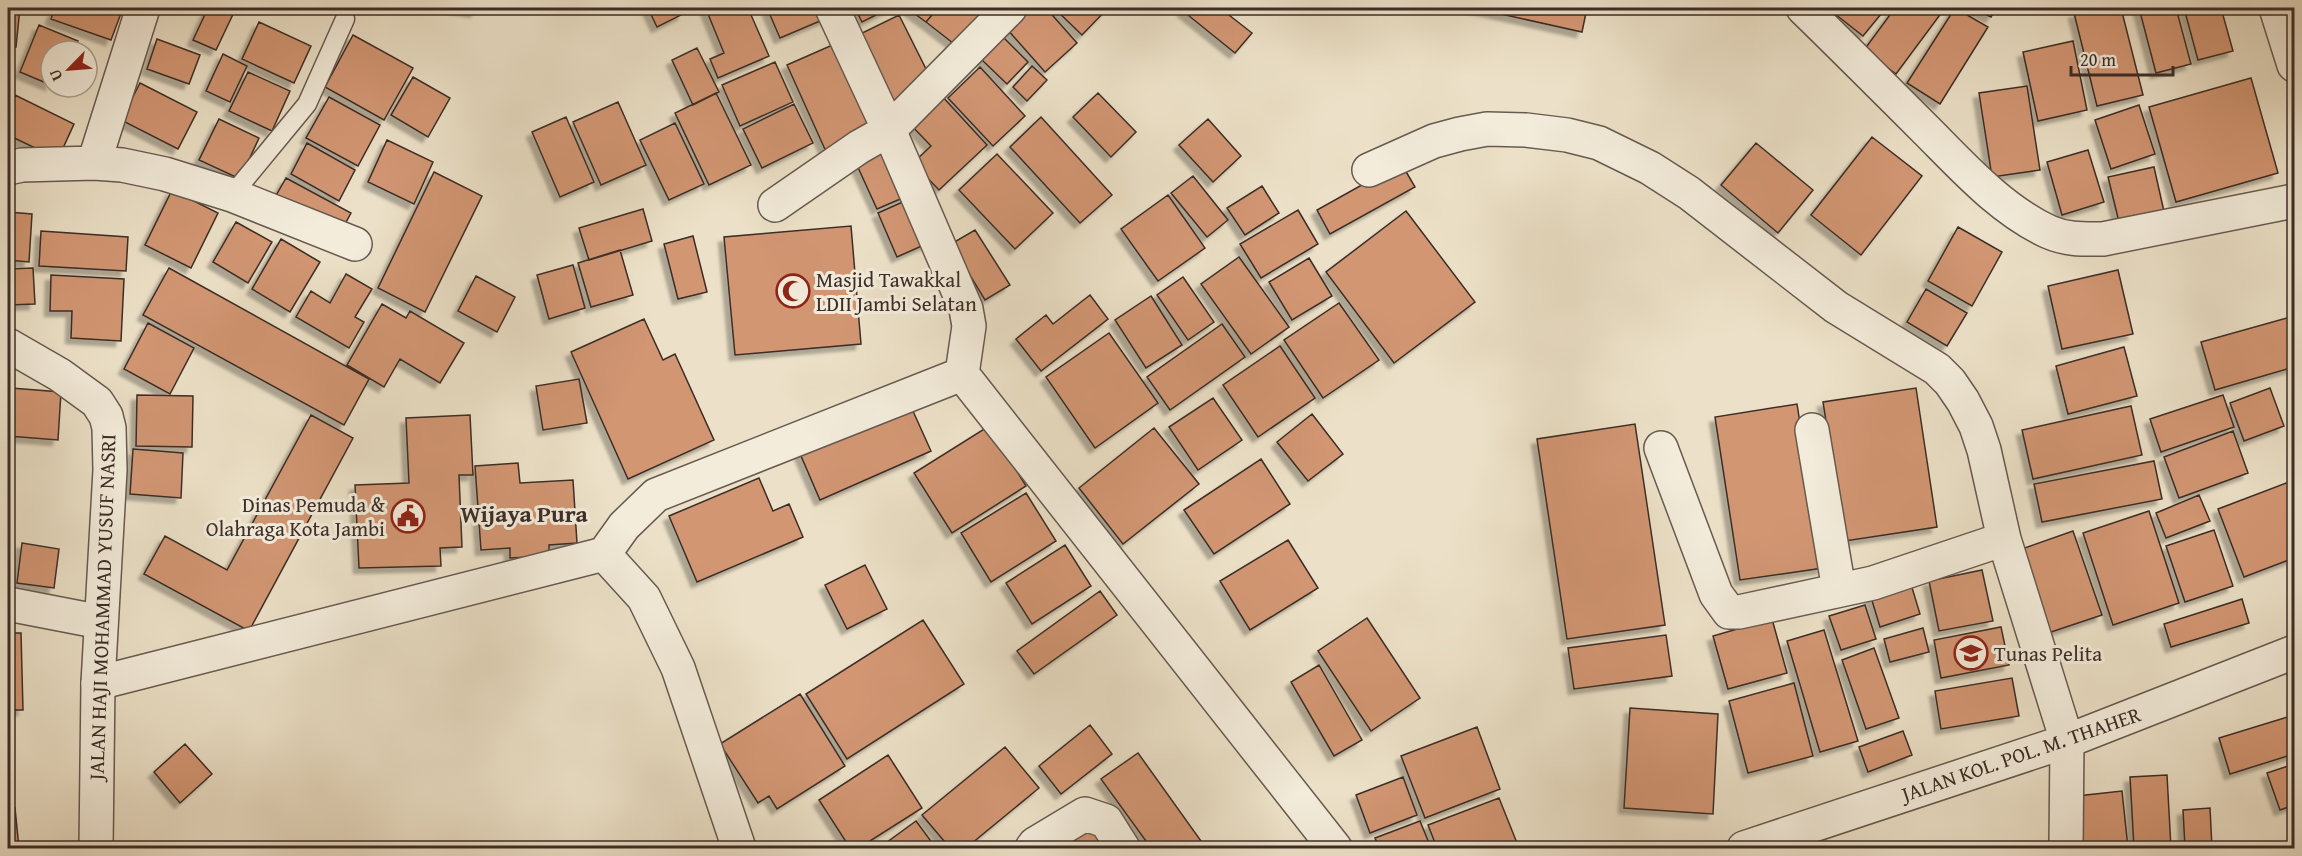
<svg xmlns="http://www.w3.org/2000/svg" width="2302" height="856" viewBox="0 0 2302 856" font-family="'Gentium Book Plus',serif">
<defs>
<filter id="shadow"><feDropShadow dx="-5.5" dy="5.5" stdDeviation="1.5" flood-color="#0004"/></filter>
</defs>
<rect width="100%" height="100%" fill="#ece1c8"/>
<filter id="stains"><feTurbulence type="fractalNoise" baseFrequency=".00333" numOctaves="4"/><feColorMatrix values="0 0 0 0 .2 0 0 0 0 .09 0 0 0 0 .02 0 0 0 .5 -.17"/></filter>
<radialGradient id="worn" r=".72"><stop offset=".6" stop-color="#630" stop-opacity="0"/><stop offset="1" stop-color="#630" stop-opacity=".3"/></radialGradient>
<path fill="#d29673" stroke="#3b2d28" stroke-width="1.5" filter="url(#shadow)" d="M8 8H20L16 47 8 46Z
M55 8H123L111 40 51 19Z
M208 8H236L216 50 193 40Z
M453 8H477L476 12Z
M648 8H680L683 14 657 27Z
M711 8H748L769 56 718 78 710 59 724 53 706 9Z
M767 8H823L827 18 780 38Z
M855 8H890L862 22Z
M907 8H938L926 22Z
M938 8H988L958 47 926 22Z
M1032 8H1046L1077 43 1045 72 1007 29Z
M1054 8H1108L1082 35Z
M1186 8H1220L1252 33 1235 53 1183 11Z
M1474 8H1587L1582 32Z
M1832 8H1886L1863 36 1830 10Z
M1895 8H1945L1896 74 1864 50Z
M1955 8 1988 27 1940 104 1907 83Z
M1972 8H1996L1991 17Z
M2096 8H2121L2143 95 2097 106 2074 13Z
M2139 8H2176L2191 64 2156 73Z
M2184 8H2221L2233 51 2198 60Z
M899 15 933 83 889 104 856 36Z
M259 22 311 46 294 83 242 59Z
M39 25 78 41 74 51H51V85L20 72Z
M353 35 413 68 384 120 325 87Z
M1003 37 1028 62 1007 84 982 60Z
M157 39 200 55 189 84 147 69Z
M2073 41 2087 110 2038 121 2023 52Z
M837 43 877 133 828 156 787 65Z
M697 48 719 92 693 105 672 60Z
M223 54 247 66 230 102 206 91Z
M775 62 793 102 740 126 722 85Z
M1032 66 1047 80 1027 101 1013 87Z
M980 67 1025 116 993 146 948 98Z
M248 72 290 91 272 131 229 111Z
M413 77 450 98 428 137 391 115Z
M2251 78 2278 173 2176 202 2149 107Z
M140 83 197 112 178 149 121 120Z
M2027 86 2040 170 1992 177 1979 93Z
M716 93 751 165 709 185 675 113Z
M1098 93 1136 132 1111 157 1073 117Z
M940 94 987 145 939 190 913 163 931 146 909 123Z
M15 95 74 124 58 159 8 135V111Z
M329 97 380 125 358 166 306 138Z
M618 102 646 165 601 185 573 122Z
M794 104 813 143 762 168 743 129Z
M2139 105 2155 154 2111 169 2095 120Z
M566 117 594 182 560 197 532 132Z
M1041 117 1112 195 1080 223 1010 147Z
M219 119 259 138 240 179 199 160Z
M1208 119 1241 156 1213 182 1179 145Z
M675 123 704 184 669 200 640 140Z
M1872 137 1922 176 1861 255 1811 215Z
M387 140 433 162 414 204 368 182Z
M307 143 355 170 339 201 291 174Z
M1756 143 1813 190 1778 233 1721 185Z
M891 146 912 194 877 209 855 161Z
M2088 150 2104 202 2062 215 2047 162Z
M997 154 1053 213 1015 249 959 190Z
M1401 163 1415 187 1330 234 1317 210Z
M2154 167 2165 216 2120 226 2108 177Z
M434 172 482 196 425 312 378 288Z
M1193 176 1228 220 1207 237 1171 193Z
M286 178 351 213 339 235 274 199Z
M1262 186 1279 213 1245 235 1227 208Z
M172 190 218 213 191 268 145 245Z
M1168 195 1205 248 1158 281 1121 229Z
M916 196 935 240 897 257 878 213Z
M643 209 652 241 589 260 579 228Z
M1298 210 1318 244 1261 278 1240 244Z
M1406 211 1475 302 1394 363 1326 272Z
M8 212 32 214 29 262 8 260Z
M236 222 272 242 248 283 213 262Z
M851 226 861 344 735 355 724 237Z
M1958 227 2002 252 1972 306 1928 281Z
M975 230 1010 285 985 300 951 244Z
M41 231 128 237 126 271 39 266Z
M693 236 707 292 678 299 664 244Z
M281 239 320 262 290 312 252 289Z
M620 250 633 295 591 307 578 263Z
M1239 257 1289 327 1251 354 1201 284Z
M1309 258 1332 296 1292 320 1269 282Z
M573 265 585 308 549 319 537 275Z
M33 268 35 304 8 305V269Z
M169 268 369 379 344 425 143 315Z
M2118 270 2133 334 2062 349 2048 286Z
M346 274 372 289 355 317 364 322 349 348 296 317 311 291 330 303Z
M51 275 124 279 121 341 71 338 72 311H50Z
M476 276 515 297 497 332 458 311Z
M1183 277 1214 322 1188 340 1157 295Z
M1926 289 1967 313 1947 346 1907 322Z
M1090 295 1108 319 1041 371 1016 339 1046 315 1053 324Z
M1151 296 1182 345 1146 368 1115 320Z
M1339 303 1379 360 1323 398 1284 340Z
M382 304 406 318 410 311 464 343 440 383 400 359 384 387 347 365Z
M2294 316V367L2215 390 2201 342Z
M644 319 663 360 675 354 714 440 628 479 571 352Z
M148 323 194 348 170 394 124 369Z
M1222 324 1245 357 1170 410 1147 377Z
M1109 333 1158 403 1095 448 1046 377Z
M1280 346 1315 398 1258 437 1223 385Z
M2124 347 2137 396 2068 414 2056 366Z
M579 379 587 423 543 430 536 386Z
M11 388 61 392 58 440 8 436Z
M1916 388 1937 527 1845 541 1823 402Z
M2270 388 2284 426 2244 441 2230 403Z
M137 395 193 396 192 447 136 446Z
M2223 395 2234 427 2161 452 2150 419Z
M1213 398 1242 440 1198 470 1169 427Z
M908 400 931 451 820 500 798 449Z
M1797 404 1823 568 1740 580 1715 417Z
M2131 406 2142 455 2033 479 2022 430Z
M1312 414 1343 454 1308 481 1277 442Z
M311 415 353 438 249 631 144 574 165 536 227 570Z
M470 415 473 475H459L462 547 440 548 441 566 359 568 355 485 409 483 406 418Z
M1635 424 1665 625 1567 639 1537 439Z
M989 426 1026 486 952 533 914 473Z
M1154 428 1199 484 1123 544 1079 488Z
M2233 431 2248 473 2179 498 2164 457Z
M133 449 183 453 181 498 130 494Z
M1261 459 1290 504 1214 554 1184 510Z
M2154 461 2162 499 2042 522 2034 484Z
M518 463 520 483 573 480 577 543 549 545V556L510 558V548L481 550 475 466Z
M759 478 773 511 789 504 803 537 697 582 669 516Z
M2294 480V558L2244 577 2218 509Z
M1026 493 1056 541 991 582 961 533Z
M2199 495 2210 521 2166 538 2156 513Z
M2149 511 2179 603 2113 625 2083 533Z
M2214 530 2233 586 2185 602 2166 546Z
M2073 531 2102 615 2048 633 2019 550Z
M1288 540 1318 588 1250 630 1220 581Z
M22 543 59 549 54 588 17 583Z
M1065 545 1091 586 1032 624 1006 583Z
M865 565 887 609 847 629 825 585Z
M1982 570 1993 621 1939 631 1929 581Z
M1910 581 1920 614 1880 627 1870 594Z
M1100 591 1117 615 1034 674 1017 651Z
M2242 599 2249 623 2171 647 2164 624Z
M1865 605 1876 639 1841 650 1829 616Z
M1367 618 1420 698 1371 731 1318 651Z
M1772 619 1787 673 1728 689 1713 636Z
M923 620 964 684 847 759 806 694Z
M2001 627 2009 665 1941 678 1934 640Z
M1923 628 1929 652 1890 662 1884 639Z
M1824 630 1858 741 1820 752 1787 641Z
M8 633H21L23 710H8Z
M1666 635 1672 676 1574 689 1568 648Z
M1874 648 1899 718 1866 729 1842 660Z
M1319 665 1362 740 1334 756 1291 682Z
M2012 678 2019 716 1941 729 1935 691Z
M1794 683 1813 756 1748 773 1729 701Z
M800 694 845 766 777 809 769 796 758 803 720 744Z
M1630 708 1718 714 1713 814 1624 808Z
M2294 715V754L2230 774 2219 738Z
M1090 725 1112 754 1061 794 1039 766Z
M1477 727 1500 789 1425 818 1401 756Z
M1903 731 1912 755 1868 772 1859 747Z
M185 744 212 774 180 803 154 772Z
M1005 747 1039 788 966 848H950L922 815Z
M1138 753 1206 848H1151L1101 779Z
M888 755 922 808 859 848H850L819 800Z
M2294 764V805L2280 810 2267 773Z
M2167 775 2171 848H2134L2130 777Z
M1403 777 1417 815 1370 833 1356 795Z
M2122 791 2128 848H2082L2077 796Z
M1499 798 1519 848H1437L1428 825Z
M15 808 19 848H8V809Z
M2210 808 2212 848H2185L2183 810Z
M916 821 936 848H879Z
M1420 821 1431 848H1379L1375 838Z
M1090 825 1109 848H1060Z
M2006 844H2034V848H2006Z"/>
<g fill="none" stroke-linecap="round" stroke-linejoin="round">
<g stroke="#675a50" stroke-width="21">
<path id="service" d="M232 195 307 104 345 19"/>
</g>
<g stroke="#675a50" stroke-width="36">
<path id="minor" d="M832 8 889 130 966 309 969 326 962 374
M1803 8C1844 48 1885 89 1926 130 1963 167 2001 210 2049 232 2067 240 2084 239 2103 239L2294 201
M94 163 143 8
M8 168 22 165 94 163 122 165 165 174 232 195 355 244
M1369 170 1434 141 1460 134 1487 129 1526 130 1567 135 1599 143 1650 168 1689 193 1836 307 1937 369 1950 382 1963 401 1976 426 1984 450 2004 539 2067 741 2066 848
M775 205 859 147 889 130 1010 8
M1812 430 1839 590
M1661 448 1716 594 1729 612H1739L1873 583 2004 539
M604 554 644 598 678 668 739 848
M8 604 101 622
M98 683 604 554 624 526 656 495 962 374 1335 848
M1032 848 1035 844 1085 814 1106 821 1123 848"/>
</g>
<g stroke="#675a50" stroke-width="36">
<path id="tertiary" d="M2276 8 2294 65
M8 345 60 375 97 402 106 416 109 428 110 470 98 683 96 848
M1744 848 2067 741 2294 652"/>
</g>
<use href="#service" stroke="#f3ecdb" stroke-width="18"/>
<use href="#minor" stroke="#f3ecdb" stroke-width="33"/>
<use href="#tertiary" stroke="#f3ecdb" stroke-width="33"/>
</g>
<defs>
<g id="mosque-ring" transform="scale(1.725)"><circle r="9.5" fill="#f3ecdb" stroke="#8f2418" stroke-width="1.5"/><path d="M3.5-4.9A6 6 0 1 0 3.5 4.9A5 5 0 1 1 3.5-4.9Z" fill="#8f2418"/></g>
<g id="civic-ring" transform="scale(1.725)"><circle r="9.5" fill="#f3ecdb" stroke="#8f2418" stroke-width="1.5"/><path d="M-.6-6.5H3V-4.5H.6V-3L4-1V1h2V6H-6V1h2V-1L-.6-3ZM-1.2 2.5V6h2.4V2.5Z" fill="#8f2418"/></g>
<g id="school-ring" transform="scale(1.725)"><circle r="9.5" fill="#f3ecdb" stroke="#8f2418" stroke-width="1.5"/><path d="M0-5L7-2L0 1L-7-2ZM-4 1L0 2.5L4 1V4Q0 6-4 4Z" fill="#8f2418"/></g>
</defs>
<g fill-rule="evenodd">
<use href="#mosque-ring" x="793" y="291"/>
<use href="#civic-ring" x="408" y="516"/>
<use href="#school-ring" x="1971" y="653"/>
</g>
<g text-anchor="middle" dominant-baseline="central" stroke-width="6" stroke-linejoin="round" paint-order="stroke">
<g font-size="21" fill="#3b2d28" stroke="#f3ecdb" text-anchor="start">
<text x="816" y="279">Masjid Tawakkal<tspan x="816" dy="24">LDII Jambi Selatan</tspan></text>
<text x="385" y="504" text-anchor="end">Dinas Pemuda &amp;<tspan x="385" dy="24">Olahraga Kota Jambi</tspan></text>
<text x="1994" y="653">Tunas Pelita</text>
</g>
<g font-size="21" fill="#3b2d28" stroke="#f3ecdb">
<text transform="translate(102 607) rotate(-88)">JALAN HAJI MOHAMMAD YUSUF NASRI</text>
<text transform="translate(2021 754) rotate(-19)">JALAN KOL. POL. M. THAHER</text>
</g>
<g font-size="24" font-weight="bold" fill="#3b2d28" stroke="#f3ecdb">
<text x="524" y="513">Wijaya Pura</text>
</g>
</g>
<rect width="2302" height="856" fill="none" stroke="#ece1c8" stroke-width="30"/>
<rect x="9" y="9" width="2284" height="838" fill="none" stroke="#3b2d28" stroke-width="3"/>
<rect x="15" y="15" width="2272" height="826" fill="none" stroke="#3b2d28" stroke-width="1.5"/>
<g transform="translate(69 69) rotate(245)"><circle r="28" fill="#f3ecdb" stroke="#a9a093" stroke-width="1.5"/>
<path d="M0-4.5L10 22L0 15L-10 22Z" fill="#8f2418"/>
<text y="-9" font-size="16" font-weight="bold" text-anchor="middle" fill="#3b2d28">U</text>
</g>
<path d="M2071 66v9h102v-9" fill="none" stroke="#3b2d28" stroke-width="3"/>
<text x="2080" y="66" font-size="18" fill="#3b2d28" stroke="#f3ecdb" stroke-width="4.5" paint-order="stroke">20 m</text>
<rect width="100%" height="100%" filter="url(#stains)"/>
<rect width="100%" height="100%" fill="url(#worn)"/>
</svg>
